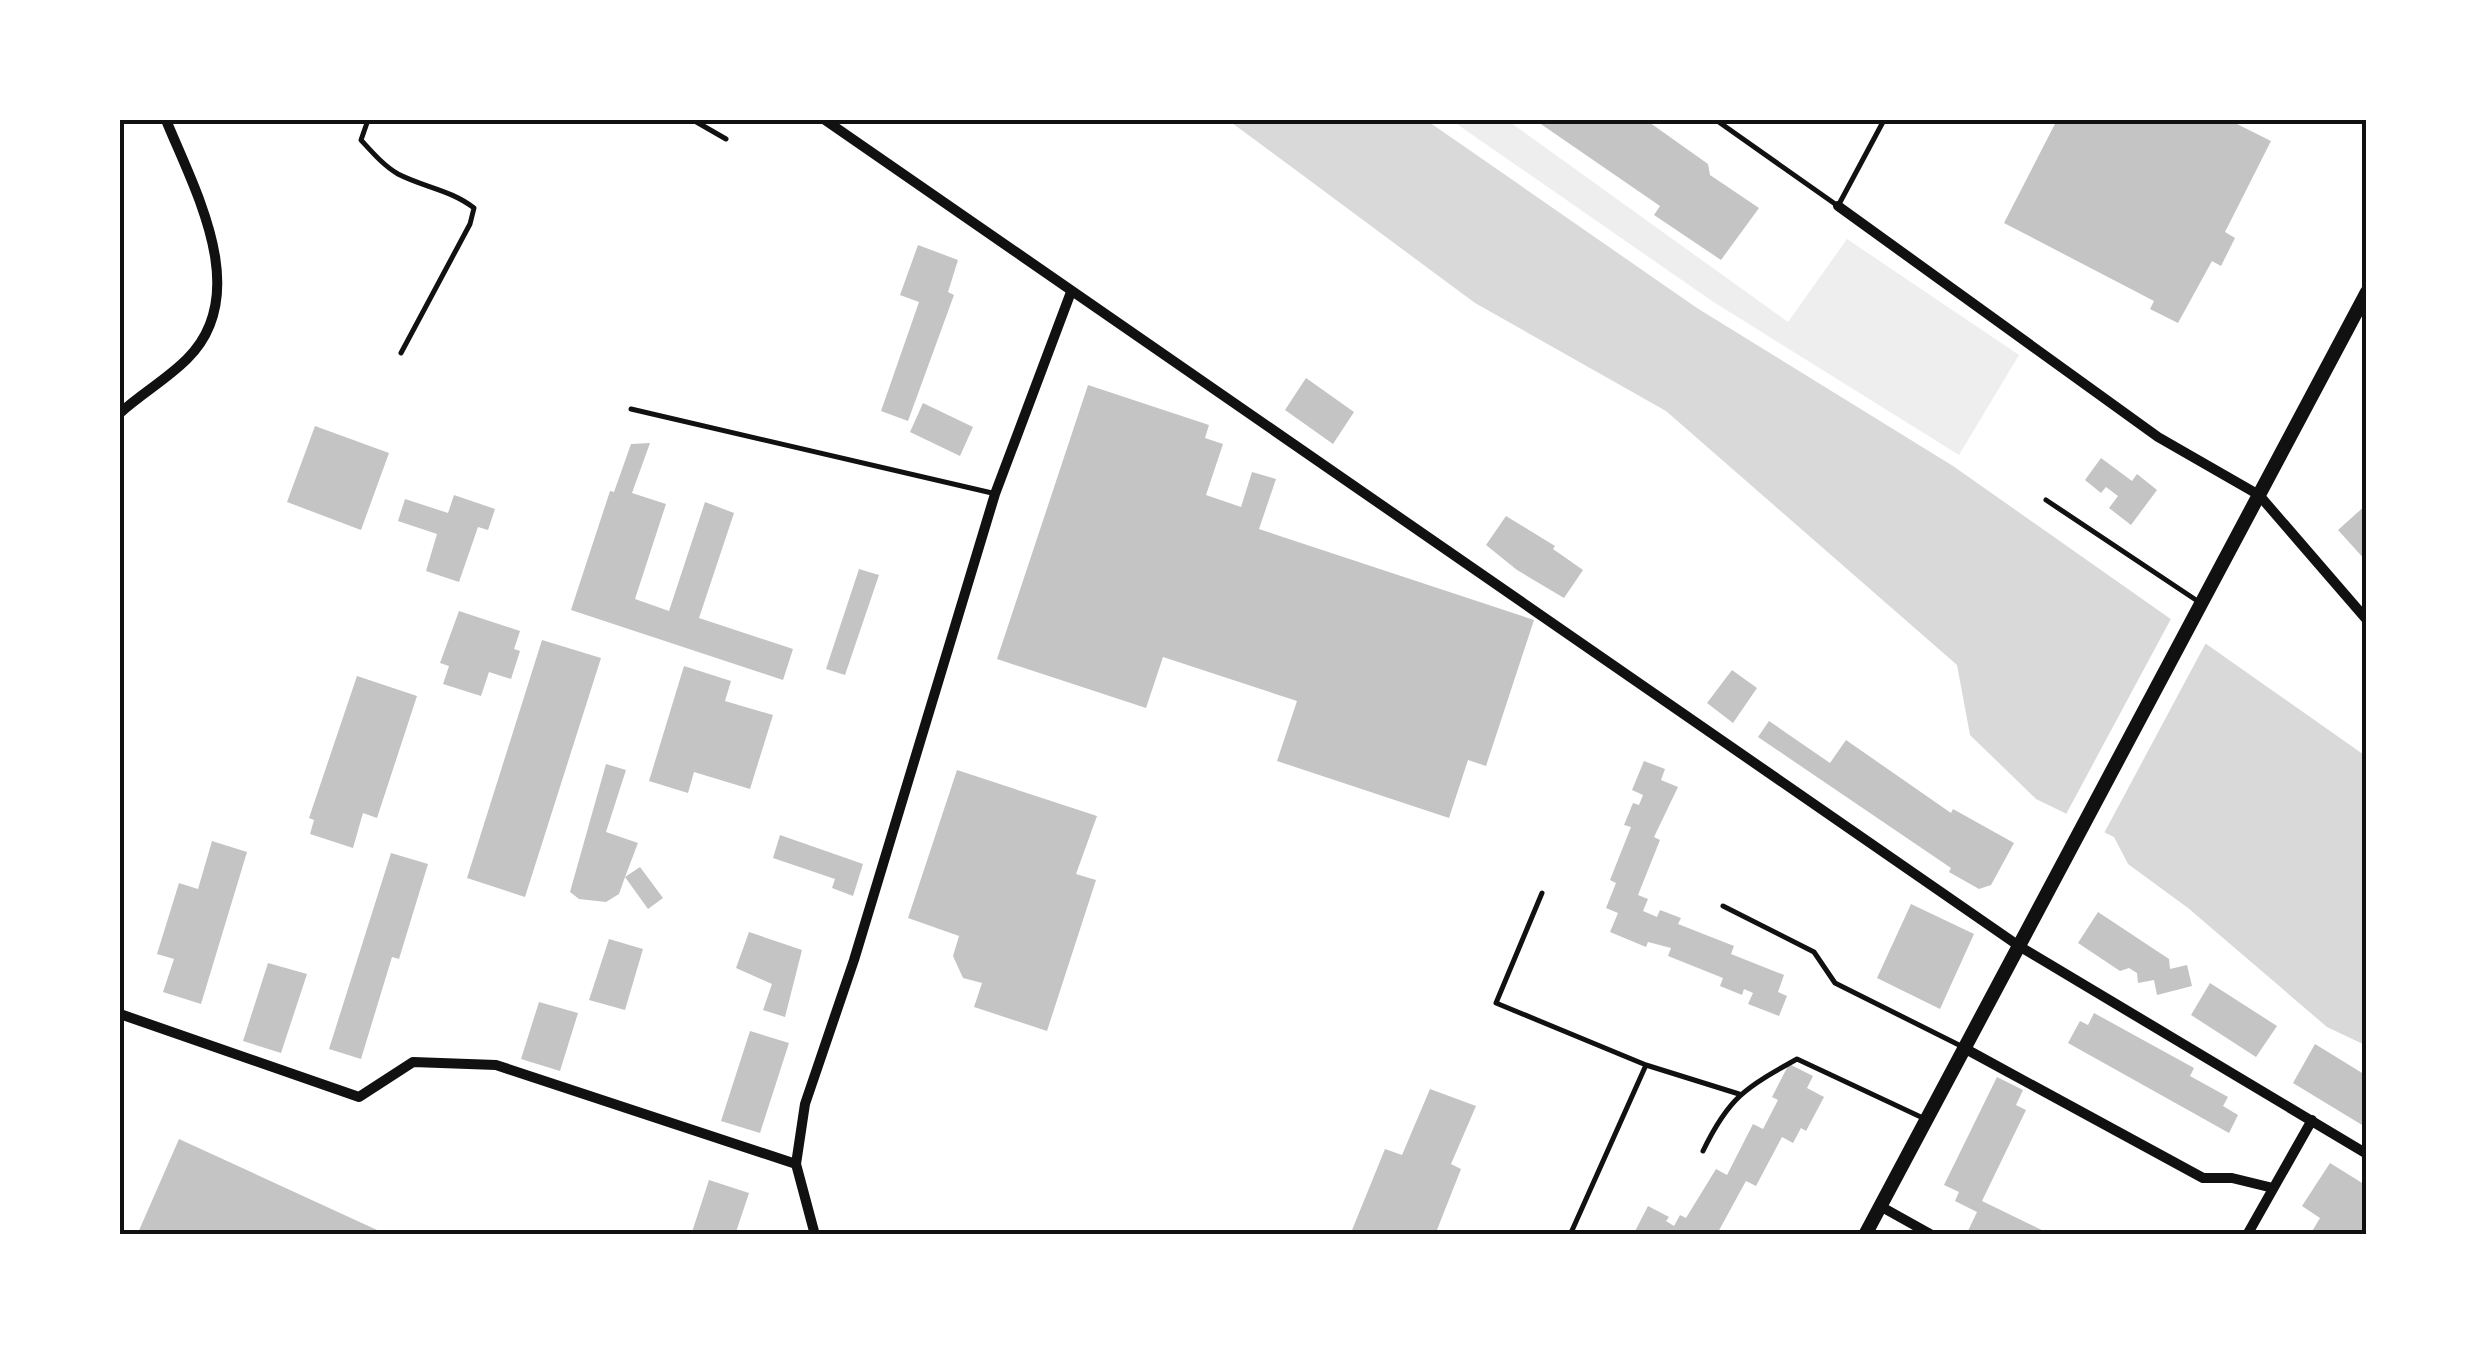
<svg xmlns="http://www.w3.org/2000/svg" width="2487" height="1355" viewBox="0 0 2487 1355" font-family="'Source Sans 3',sans-serif">
<rect width="100%" height="100%" fill="#fff"/>
<path fill="#eee" d="M1451 120H1507L1788 322 1847 239 2019 355 1959 455 1712 301Z"/>
<path fill="#d9d9d9" d="M1228 120H1426L1697 308 1953 466 2367 757V1046L2327 1027 2188 908 2128 864 2114 837 2036 799 1970 735 1957 665 1666 411 1475 303Z"/>
<path fill="#fff" d="M2173 615 2208 639 2102 837 2064 818Z"/>
<path fill="#c4c4c4" d="M1535 120H1646L1708 164 1710 175 1759 208 1721 260 1654 215 1660 206Z
M2057 120H2229L2271 141 2225 232 2235 238 2221 266 2212 261 2178 323 2150 309 2154 301 2004 223Z
M918 245 958 260 948 292 954 295 908 421 881 411 919 302 900 295Z
M1306 378 1354 412 1333 444 1285 410Z
M1088 385 1209 425 1205 438 1223 444 1206 495 1241 507 1252 472 1276 479 1259 529 1534 620 1486 766 1468 760 1449 818 1277 761 1297 701 1163 657 1146 708 997 659Z
M923 403 973 427 960 456 910 432Z
M315 426 389 453 361 530 287 502Z
M650 443 632 493 666 504 635 599 669 611 705 502 734 513 699 618 793 649 783 680 571 610 610 491 614 492 631 444Z
M2101 458 2132 481 2137 474 2157 490 2131 525 2109 508 2118 496 2106 487 2101 493 2085 480Z
M454 495 495 509 488 530 478 527 459 582 426 571 437 534 398 521 405 499 448 513Z
M2367 504V562L2338 530Z
M1506 516 1555 546 1553 549 1583 570 1564 598 1517 570 1486 545Z
M859 569 879 575 845 675 826 669Z
M459 611 520 631 514 649 520 651 511 679 489 672 481 696 443 684 449 666 440 663Z
M542 640 601 658 525 897 467 878Z
M684 666 731 681 725 701 773 715 750 789 694 772 688 793 649 781Z
M1732 670 1757 688 1733 723 1707 703Z
M357 676 417 696 377 818 363 813 353 848 310 834 314 820 309 818Z
M1769 721 1830 763 1846 740 1951 813 1953 809 2014 843 1991 885 1979 889 1949 872 1951 868 1758 737Z
M1644 761 1665 769 1661 780 1678 787 1654 837 1660 840 1638 895 1648 899 1643 911 1657 917 1660 910 1681 918 1678 924 1734 946 1731 954 1784 975 1778 992 1787 996 1779 1016 1748 1004 1753 993 1744 989 1742 995 1720 986 1723 978 1668 956 1671 948 1648 942 1646 947 1610 932 1618 913 1606 908 1616 883 1610 880 1631 827 1624 825 1633 803 1639 805 1643 795 1632 790Z
M606 764 626 770 606 832 638 843 625 877 640 867 663 898 648 909 625 877 619 894 606 902 579 899 570 892Z
M957 770 1097 816 1076 874 1096 880 1047 1031 974 1007 982 983 963 978 953 956 959 936 908 918Z
M780 835 863 864 853 896 832 888 835 879 773 858Z
M212 841 247 852 201 1004 163 992 174 959 157 954 179 883 198 889Z
M391 853 428 864 399 959 392 957 361 1059 329 1049Z
M1911 904 1974 934 1940 1009 1877 978Z
M2098 912 2169 959 2170 969 2187 965 2192 986 2157 995 2154 980 2138 983 2137 973 2129 968 2120 971 2078 943Z
M749 932 802 950 785 1017 763 1010 772 984 736 968Z
M609 939 643 949 625 1010 589 1000Z
M268 963 307 974 281 1053 243 1041Z
M2210 983 2277 1026 2256 1057 2191 1015Z
M539 1002 578 1013 560 1071 521 1059Z
M2094 1013 2194 1068 2190 1076 2228 1097 2223 1106 2238 1115 2229 1133 2068 1043 2080 1021 2088 1025Z
M750 1031 789 1043 760 1133 721 1121Z
M2315 1044 2367 1076V1128L2293 1083Z
M1789 1064 1813 1076 1807 1088 1824 1097 1806 1131 1801 1128 1793 1143 1782 1137 1756 1186 1746 1181 1717 1234 1710 1231 1708 1235H1633L1648 1206 1669 1217 1666 1221 1674 1226 1680 1215 1686 1218 1716 1169 1727 1175 1753 1124 1763 1129 1778 1100 1772 1097Z
M1997 1077 2023 1090 2016 1105 2026 1110 1982 1201 2052 1235H1966L1977 1212 1955 1201 1959 1192 1944 1185Z
M1430 1089 1476 1106 1451 1164 1461 1169 1435 1235H1350L1385 1149 1402 1155Z
M179 1139 388 1235H137Z
M2330 1163 2367 1186V1235L2341 1230 2338 1235 2311 1233 2320 1218 2302 1206Z
M709 1180 749 1193 735 1235H691Z"/>
<g fill="none" stroke-linecap="round" stroke-linejoin="round">
<path stroke="#111" stroke-width="5" d="M368 120 361 140C372 152 384 166 398 174 423 187 451 190 474 208L470 224 401 353
M693 120 726 139
M1716 120 1838 206 1884 120
M631 409 992 493
M2367 418V459
M2046 500 2199 602
M1542 893 1496 1003 1646 1065 1570 1235
M1723 906 1814 952 1835 983 1961 1046
M1646 1065 1739 1094
M1703 1151C1729 1097 1745 1088 1797 1059L1923 1118"/>
<path stroke="#111" stroke-width="10" d="M825 120 2019 946 2367 1154
M1838 206 2158 437 2259 495 2367 620
M120 413C141 394 167 379 187 359 253 294 195 191 166 120
M120 1014 359 1097 413 1062 496 1065 796 1164
M1964 1048 2203 1178H2232L2273 1188
M1880 1206 1932 1235
M815 1235 796 1164 805 1104 854 960 995 494 1071 292
M2247 1235 2312 1120"/>
<path stroke="#111" stroke-width="14" d="M1865 1235 2367 292"/>
</g>
<rect width="2487" height="1355" fill="none" stroke="#ffffff" stroke-width="245"/>
<rect x="122" y="122" width="2242" height="1110" fill="none" stroke="#111" stroke-width="4"/>
</svg>
